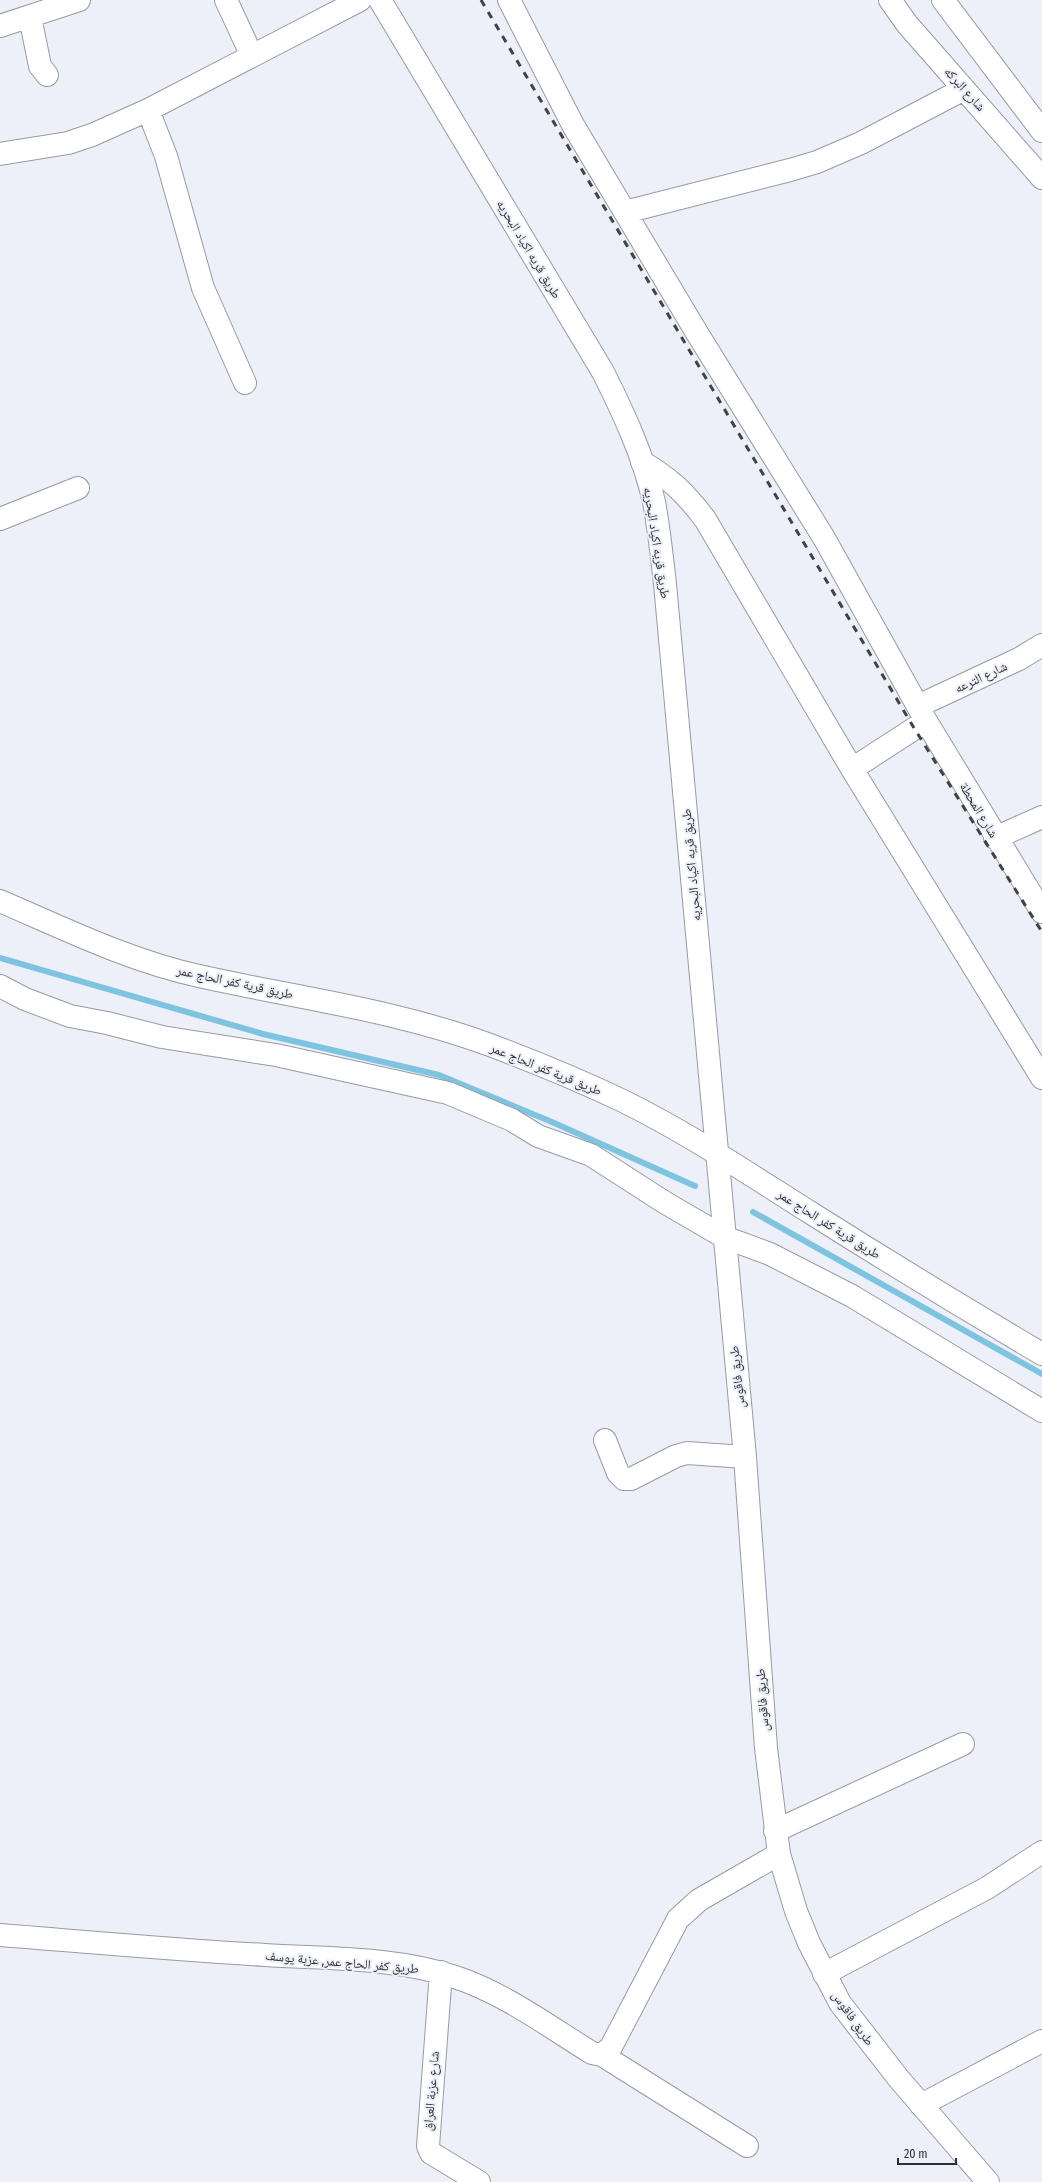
<svg xmlns="http://www.w3.org/2000/svg" width="1042" height="2182" viewBox="0 0 1042 2182" font-family="'Fira Sans Condensed','Noto Naskh Arabic',sans-serif">
<rect width="100%" height="100%" fill="#edf0f9"/>
<g fill="none" stroke-linecap="round" stroke-linejoin="round">
<path stroke="#7ec4e0" stroke-width="6" d="M0 958 263 1034 439 1075 552 1122 695 1186
M753 1212 1042 1374"/>
<g stroke="#979aa3" stroke-width="24">
<path id="minor" d="M226 0 252 56
M509 0 573 125 697 333 824 538 926 721 1042 912
M890 0 907 24 1042 178
M943 0 1042 131
M30 17 40 66 47 75
M0 26 79 0
M148 110 166 156 203 288 245 383
M0 154 68 143 92 135 148 110 360 0
M625 212 790 170 817 162 861 143 964 89
M642 462C671 479 685 493 705 519L852 769 1042 1078
M0 519 78 488
M918 706 1019 659 1042 645
M852 769 926 721
M995 838 1042 817
M0 901C65 929 130 961 199 976 297 998 396 1010 490 1045 535 1062 579 1080 623 1101 688 1133 749 1174 811 1213 887 1261 964 1308 1042 1354
M0 986 25 999 70 1016 107 1023 162 1037 276 1055 448 1093 512 1120 538 1136 591 1155 664 1202 724 1237 770 1254 852 1296 1042 1411
M605 1440 618 1473 624 1479H631L676 1456 687 1453 745 1457
M775 1831 963 1744
M0 1935C88 1942 177 1950 265 1955 327 1959 395 1957 455 1977 504 1993 548 2026 592 2053L602 2055 611 2047 678 1919 699 1900 779 1854
M441 1972 428 2146 431 2153 479 2182
M824 1974 987 1888 1042 1852
M602 2055 747 2146
M921 2105 1042 2041"/>
</g>
<g stroke="#979aa3" stroke-width="24">
<path id="major" d="M380 0 603 372C624 414 644 457 654 502 659 529 662 557 665 584L745 1457 766 1748 779 1854 796 1911 809 1943 840 2003 899 2079 988 2182"/>
</g>
<use href="#minor" stroke="#fff" stroke-width="22"/>
<use href="#major" stroke="#fff" stroke-width="22"/>
<path stroke="#414246" stroke-width="3" stroke-dasharray="7 7" stroke-linecap="butt" d="M481 0 914 728 1042 932"/>
</g>
<g text-anchor="middle" dominant-baseline="central" stroke-width="4" stroke-linejoin="round" paint-order="stroke">
<g font-size="13" fill="#2d2e31" stroke="#edf0f9">
<text transform="translate(965 89) rotate(48)">شارع البركه</text>
<text transform="translate(529 249) rotate(59)">طريق قريه اكياد البحريه</text>
<text transform="translate(657 543) rotate(81)">طريق قريه اكياد البحريه</text>
<text transform="translate(981 677) rotate(-25)">شارع الترعه</text>
<text transform="translate(979 810) rotate(59)">شارع المحطة</text>
<text transform="translate(691 865) rotate(-95)">طريق قريه اكياد البحريه</text>
<text transform="translate(235 982) rotate(12)">طريق قرية كفر الحاج عمر</text>
<text transform="translate(546 1069) rotate(22)">طريق قرية كفر الحاج عمر</text>
<text transform="translate(829 1224) rotate(32)">طريق قرية كفر الحاج عمر</text>
<text transform="translate(737 1377) rotate(-96)">طريق فاقوس</text>
<text transform="translate(762 1700) rotate(-94)">طريق فاقوس</text>
<text transform="translate(342 1962) rotate(5)">طريق كفر الحاج عمر, عزبة يوسف</text>
<text transform="translate(853 2018) rotate(55)">طريق فاقوس</text>
<text transform="translate(431 2091) rotate(-85)">شارع عزبة العراق</text>
</g>
</g>
<path d="M898 2158v6h58v-6" fill="none" stroke="#2d2e31" stroke-width="2"/>
<text x="904" y="2158" font-size="12" fill="#2d2e31" stroke="#edf0f9" stroke-width="3" paint-order="stroke">20 m</text>
</svg>
